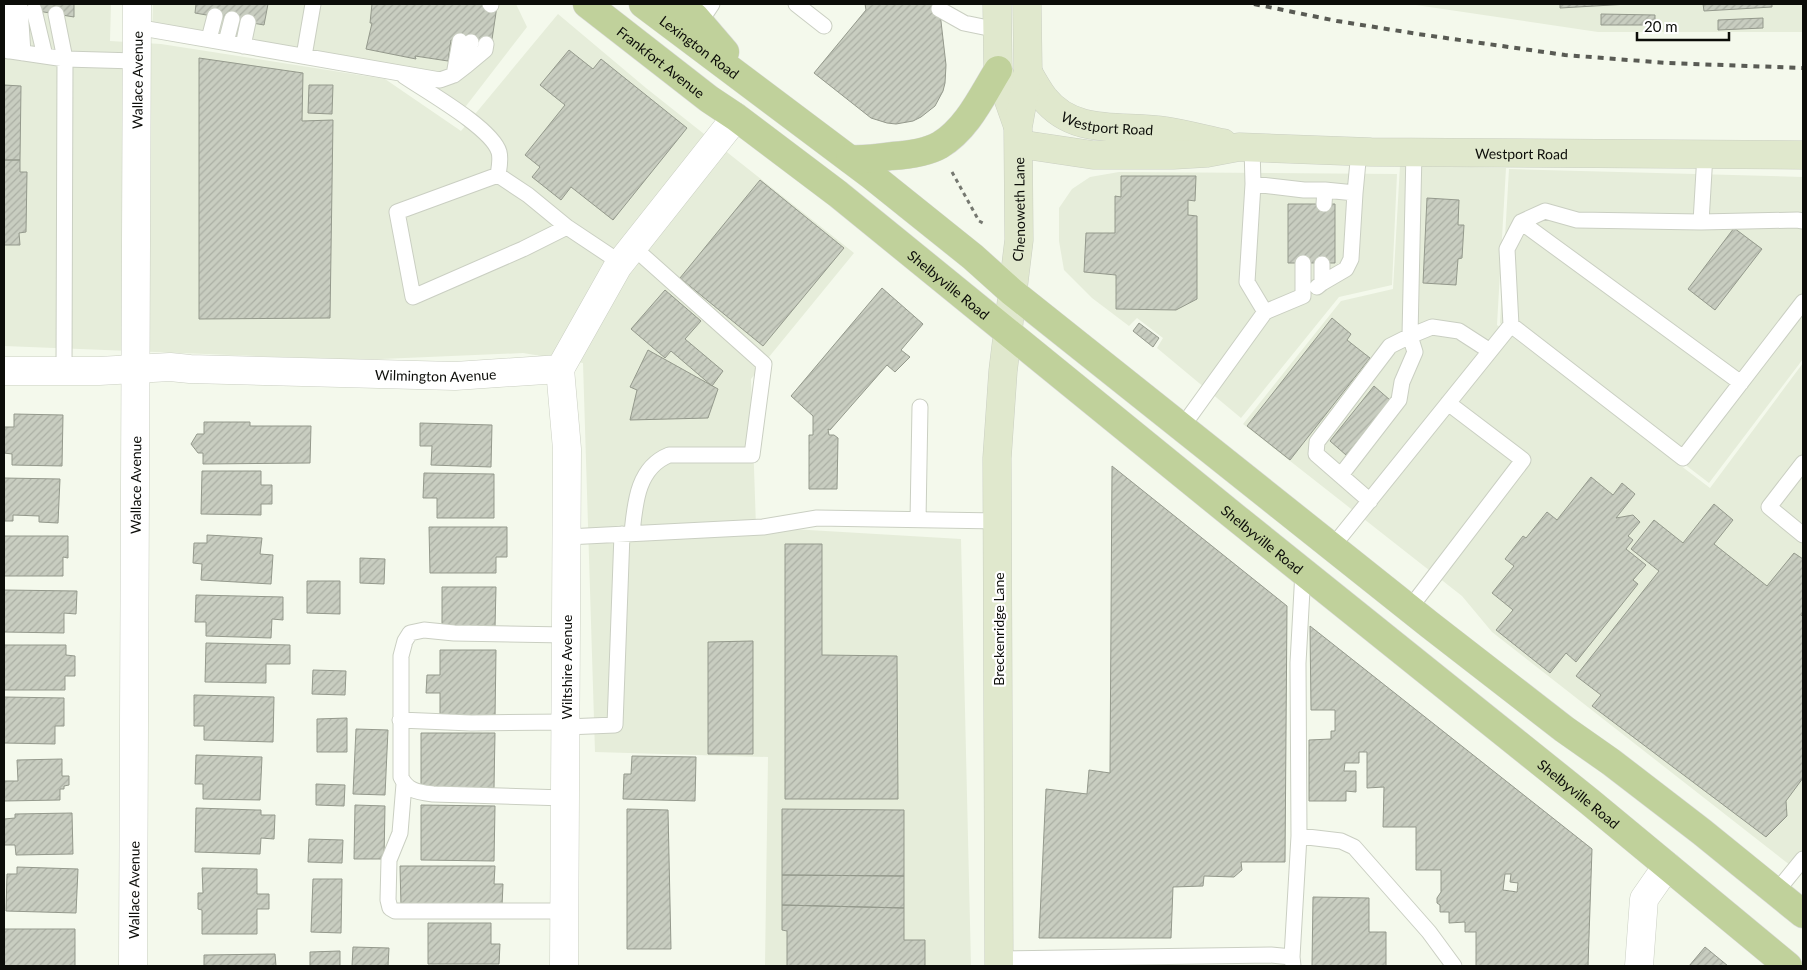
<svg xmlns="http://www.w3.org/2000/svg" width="1807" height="970" viewBox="0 0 1807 970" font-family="Lato,sans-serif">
<defs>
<pattern id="building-hatch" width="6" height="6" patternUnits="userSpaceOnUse" patternTransform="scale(1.25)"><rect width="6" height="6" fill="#c8cdc0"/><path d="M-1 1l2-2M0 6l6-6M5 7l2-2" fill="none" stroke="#abafa4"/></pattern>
</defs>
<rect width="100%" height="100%" fill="#f4f9ec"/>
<path fill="#e6edda" d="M4 4H111L110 41 161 44 385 79 461 131 558 14 646 88 854 253 751 379 756 527 961 539 971 966H765L768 757 595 752 583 363 523 353 358 360 4 346Z
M153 4H516L527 27 456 119 389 74 152 37Z
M1409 4H1803V32H1598Z
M1400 165 1506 168 1497 325 1710 488 1803 363V873L1797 868 1795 869 1492 632 1462 596 1243 424 1341 301 1393 289Z
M1509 169 1803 177V359L1709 483 1500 323Z
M1119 172 1397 174 1392 285 1339 297 1241 418 1157 348 1163 338 1137 318 1129 326 1092 298 1064 270 1059 241V208L1072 189 1090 177Z"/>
<path fill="url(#building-hatch)" stroke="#94998c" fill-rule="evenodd" d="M4 4H74V17L20 8Z
M196 4H268L264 25 195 13Z
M372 4H480L497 6 491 46 451 40 448 61 415 56 416 59 366 49 372 23H370Z
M865 4H939L946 65 945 83 943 91 935 106 921 117 913 121 896 124 887 123 871 118 814 73 866 10Z
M1560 4H1629L1560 8Z
M1703 4H1772V7L1704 11Z
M1601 14 1655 15V25H1601Z
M1763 18V28L1718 30V20Z
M569 50 593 69 601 59 687 128 613 220 571 187 561 200 532 177 540 167 525 155 565 105 540 85Z
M199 58 303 73 302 121 333 120 330 318 199 319Z
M4 85 21 86 20 160H4Z
M309 85H333L332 114 308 113Z
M4 160H20V172H27L26 232 19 233 20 245H4Z
M1121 176H1196L1195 201 1188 200V215L1197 216V299L1176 310 1116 309V275L1084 272 1086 233H1115V196L1121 197Z
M760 180 844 248 763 346 680 278Z
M1427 198 1459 200 1458 225H1464L1462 258 1458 259 1456 285 1423 283Z
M1288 204H1335V263H1288Z
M1734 228 1762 249 1715 310 1688 289Z
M882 288 923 324 901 350 910 357 895 372 887 365 830 430 828 429 829 435H834L838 438 837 489H809V435H813V416L791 396Z
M665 290 701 321 685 339 723 371 712 386 671 351 665 358 631 329Z
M1332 318 1351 334 1347 340 1370 358 1290 460 1247 426Z
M1139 323 1159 338 1153 347 1133 331Z
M648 350 718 389 708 418 630 420 637 390 630 387Z
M1374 386 1390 400 1346 455 1330 441Z
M14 414 63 415 62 466 12 465V454L4 453V427H14Z
M204 422H250V426H311L310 463 203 464V453H198L191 444 197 434H204Z
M420 423 492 425 491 467 431 465 432 446H420Z
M1112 466 1287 606 1285 862H1241L1242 870 1234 877 1204 876 1203 886 1173 887 1171 938H1039L1046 789 1087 794 1089 770 1110 773Z
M202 471H261V485H272V504H261V515L201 514Z
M424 473 494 474V518H437V498H423Z
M1591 477 1613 495 1622 483 1635 494 1616 518 1633 515 1640 522 1628 536 1633 540 1626 549 1646 565 1633 580 1638 584 1576 662 1566 653 1550 673 1496 630 1513 610 1492 593 1514 566 1505 559 1523 536 1526 538 1547 512 1557 520Z
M4 478 60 479 58 523 39 522V516L13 515V521H4Z
M1714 504 1733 520 1714 544 1767 586 1794 553 1803 559V611L1801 615 1803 617V778L1786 801 1787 816 1766 837 1592 706 1601 695 1576 676 1659 571 1631 549 1654 520 1683 543Z
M429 527H507V557H496V573H430Z
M207 535 262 538 260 554 273 555 271 584 201 580 202 564 193 563 194 543H207Z
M4 536H68V558L63 557V576H4Z
M785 544H822V655L897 656 898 799H785Z
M360 558 385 559 384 584 360 583Z
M307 581H340V614L307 613Z
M442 587H496L495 628 442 627Z
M4 590 77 591 76 614 64 613V633L4 632Z
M196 595 283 597V620L272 619 271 638 206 636V622H195Z
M1310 626 1592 849 1588 966H1476V932H1465V922L1449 923V912H1440V905L1437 903V898L1441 892V870H1416V827H1383L1384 787 1367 788V752H1359V763H1345L1344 771H1356V792L1346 791V801H1309V740L1331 739V731H1335V710H1311ZM1505 874H1511L1510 882 1518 883 1517 892 1503 890Z
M753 641V754H708V642Z
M206 643 290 645V664H266V683L205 682Z
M4 645H66V655L75 656V676H65V690H4Z
M440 650H496L495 718 440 717V693H426L427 675H440Z
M313 670 346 671 345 695 312 694Z
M194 695 274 697 273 742 204 740V726H194Z
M4 697 64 698V726H55V744L4 743Z
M347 718V752H317V719Z
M356 729 388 730 385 795 353 794Z
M421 733H495L494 788 421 787Z
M196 755 262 757 260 800 203 799V784H195Z
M632 756 696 757 695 801 623 799 624 774H631Z
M62 759V776H69V785L64 786V789H60V800L4 801V781H18L17 760Z
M316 784 345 785 344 806 316 805Z
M355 805 385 806 384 859H354Z
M421 805 495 806 494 861 421 860Z
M196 808 257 810H261V815H275L274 839 261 838 260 854 195 852Z
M627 809 668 810 671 949H627Z
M782 809 904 810V876L782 875Z
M72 813 73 854 16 855 15 845H4V819L15 818V814Z
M309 839 343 840 342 863 308 862Z
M400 866H495L494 884H503L502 906H401Z
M17 867 78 869 76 913 6 911 7 874H17Z
M202 868 257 869V894H269V909H257V934H202V910L198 909V893H203Z
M782 875 904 876V908L782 905Z
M313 879H342L341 933 311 932Z
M1313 897 1369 898V932H1386V966H1312Z
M782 905 904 908V940H925V966H787V931L782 930Z
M428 923H491V944H500L499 964H428Z
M4 929H75V966H4Z
M353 947 389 948 388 966H352Z
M1705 947 1728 966H1689Z
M340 951V966H310V952Z
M275 954 276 966H204V955Z"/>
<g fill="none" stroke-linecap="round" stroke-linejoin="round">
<g stroke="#cacfc2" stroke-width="17">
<path id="lane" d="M490 4 491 5
M796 4 824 26
M6 5 8 51
M20 8 23 53
M939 9 964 23 998 30
M34 10 45 56
M136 27 440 80 454 75 467 65 471 42
M696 28 712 4
M209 39 215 16
M226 42 232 19
M243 46 248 22
M4 50 65 59 56 14
M304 56 313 4
M467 65 485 50 486 44
M454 75 460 41
M404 76C426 91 492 128 499 152 501 159 499 169 498 175
M1252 147 1253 184 1247 282 1265 312
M1253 184 1304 190H1325L1324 204
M1325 190 1355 193
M1521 222 1741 383
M1701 222 1797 220 1803 221
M567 227 528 195 498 175 397 212 413 297 523 249 567 227 621 263
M1322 283 1346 269 1351 259 1355 193 1359 151
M1317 287 1322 283V264
M1511 325 1683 458 1803 302
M64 370 65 59 136 61
M1182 427 1265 312 1303 296V263
M1803 463 1769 507 1803 535
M1341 475 1399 400 1402 382 1415 352 1410 336 1414 151
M1370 501 1316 454 1317 442 1390 346 1410 336 1432 327 1459 331 1490 351
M918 520 920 407
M632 533C635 504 637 468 669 455H752L764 364 633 247
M567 537 763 527 817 518 998 521
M1333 546 1511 325 1507 249 1521 222 1545 211 1577 220 1701 222 1705 154
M1410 608 1523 460 1448 403
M400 720 471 723 566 722
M566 727 615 725 622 534
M404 784 400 833 389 860 388 900 390 908 395 911H565
M565 798 433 794C418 792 407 791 401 777V656L405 641 410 633 424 630 454 633 566 635
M1299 836 1341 841 1354 847 1429 932 1454 966
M1776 892 1803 859
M1292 957 1299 836 1298 663 1303 571
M999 959 1271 955 1292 957 1293 966"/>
</g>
<g stroke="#cacfc2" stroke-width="29">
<g id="street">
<path d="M560 369 567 449 564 966"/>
<path id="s1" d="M4 371H99L170 367 190 369 455 376 560 369 618 266 736 117"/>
<path id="s2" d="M133 966 137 4"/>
<path d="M1639 966 1644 899 1667 866"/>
</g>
</g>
<g stroke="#cacfc2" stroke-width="29">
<g id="secondary">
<path d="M997 4 998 70 1017 124"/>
<path id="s3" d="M1028 72C1033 81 1038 90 1044 98 1075 137 1123 124 1166 131 1185 134 1204 139 1223 143"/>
<path id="s4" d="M1019 144 1093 155H1173L1207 153 1239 147 1371 152 1803 155"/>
<path id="s5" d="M999 966 997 458 1003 371 1019 240 1018 127 1028 72 1027 4"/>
</g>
</g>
<g stroke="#d8d8d8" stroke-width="29">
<g id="primary">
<path id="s6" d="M587 4 709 99 736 117 838 194 1235 517 1590 802 1788 966"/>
<path id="s7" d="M643 4 872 176 973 257 1012 292 1430 625 1564 729 1611 762 1702 832 1803 914"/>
<path d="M678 4 695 17 725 52"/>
<path d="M850 159C864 160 878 158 892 156 908 155 926 153 940 145 967 129 982 96 998 70"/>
</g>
</g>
<path stroke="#757870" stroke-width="3" stroke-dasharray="4 4" stroke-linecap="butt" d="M952 172 979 221 983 223"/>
<use href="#lane" stroke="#fff" stroke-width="15"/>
<use href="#street" stroke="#fff" stroke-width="28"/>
<use href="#secondary" stroke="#e0e8cd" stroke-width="28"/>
<use href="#primary" stroke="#c0d19b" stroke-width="28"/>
<path stroke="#595b54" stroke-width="4" stroke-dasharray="6 6" stroke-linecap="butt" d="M1254 4 1337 21 1418 34 1565 55 1667 63 1803 68"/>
</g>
<g text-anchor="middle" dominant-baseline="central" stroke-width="4.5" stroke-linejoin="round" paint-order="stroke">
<g font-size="14" fill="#0c0d09" stroke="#fff">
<text stroke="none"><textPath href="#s7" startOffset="71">Lexington Road</textPath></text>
<text stroke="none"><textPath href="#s6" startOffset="94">Frankfort Avenue</textPath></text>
<text stroke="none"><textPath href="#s2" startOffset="886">Wallace Avenue</textPath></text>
<text stroke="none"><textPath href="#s3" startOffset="102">Westport Road</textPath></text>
<text stroke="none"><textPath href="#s4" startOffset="504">Westport Road</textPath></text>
<text stroke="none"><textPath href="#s5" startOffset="758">Chenoweth Lane</textPath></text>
<text stroke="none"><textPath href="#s6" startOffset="458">Shelbyville Road</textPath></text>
<text stroke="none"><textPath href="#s1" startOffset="432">Wilmington Avenue</textPath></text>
<text stroke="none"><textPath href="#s2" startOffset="481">Wallace Avenue</textPath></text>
<text stroke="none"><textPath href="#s6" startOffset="862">Shelbyville Road</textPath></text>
<text transform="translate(998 629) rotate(-90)">Breckenridge Lane</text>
<text transform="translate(566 667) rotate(-90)">Wiltshire Avenue</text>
<text stroke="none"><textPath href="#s6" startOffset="1268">Shelbyville Road</textPath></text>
<text stroke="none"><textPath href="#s2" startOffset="76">Wallace Avenue</textPath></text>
</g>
</g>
<rect width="1807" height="970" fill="none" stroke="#0c0d09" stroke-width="10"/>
<path d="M1637 32v8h92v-8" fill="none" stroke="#0c0d09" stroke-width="2.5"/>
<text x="1644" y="32" font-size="15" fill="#0c0d09" stroke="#ffffff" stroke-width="4" paint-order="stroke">20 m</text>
</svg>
